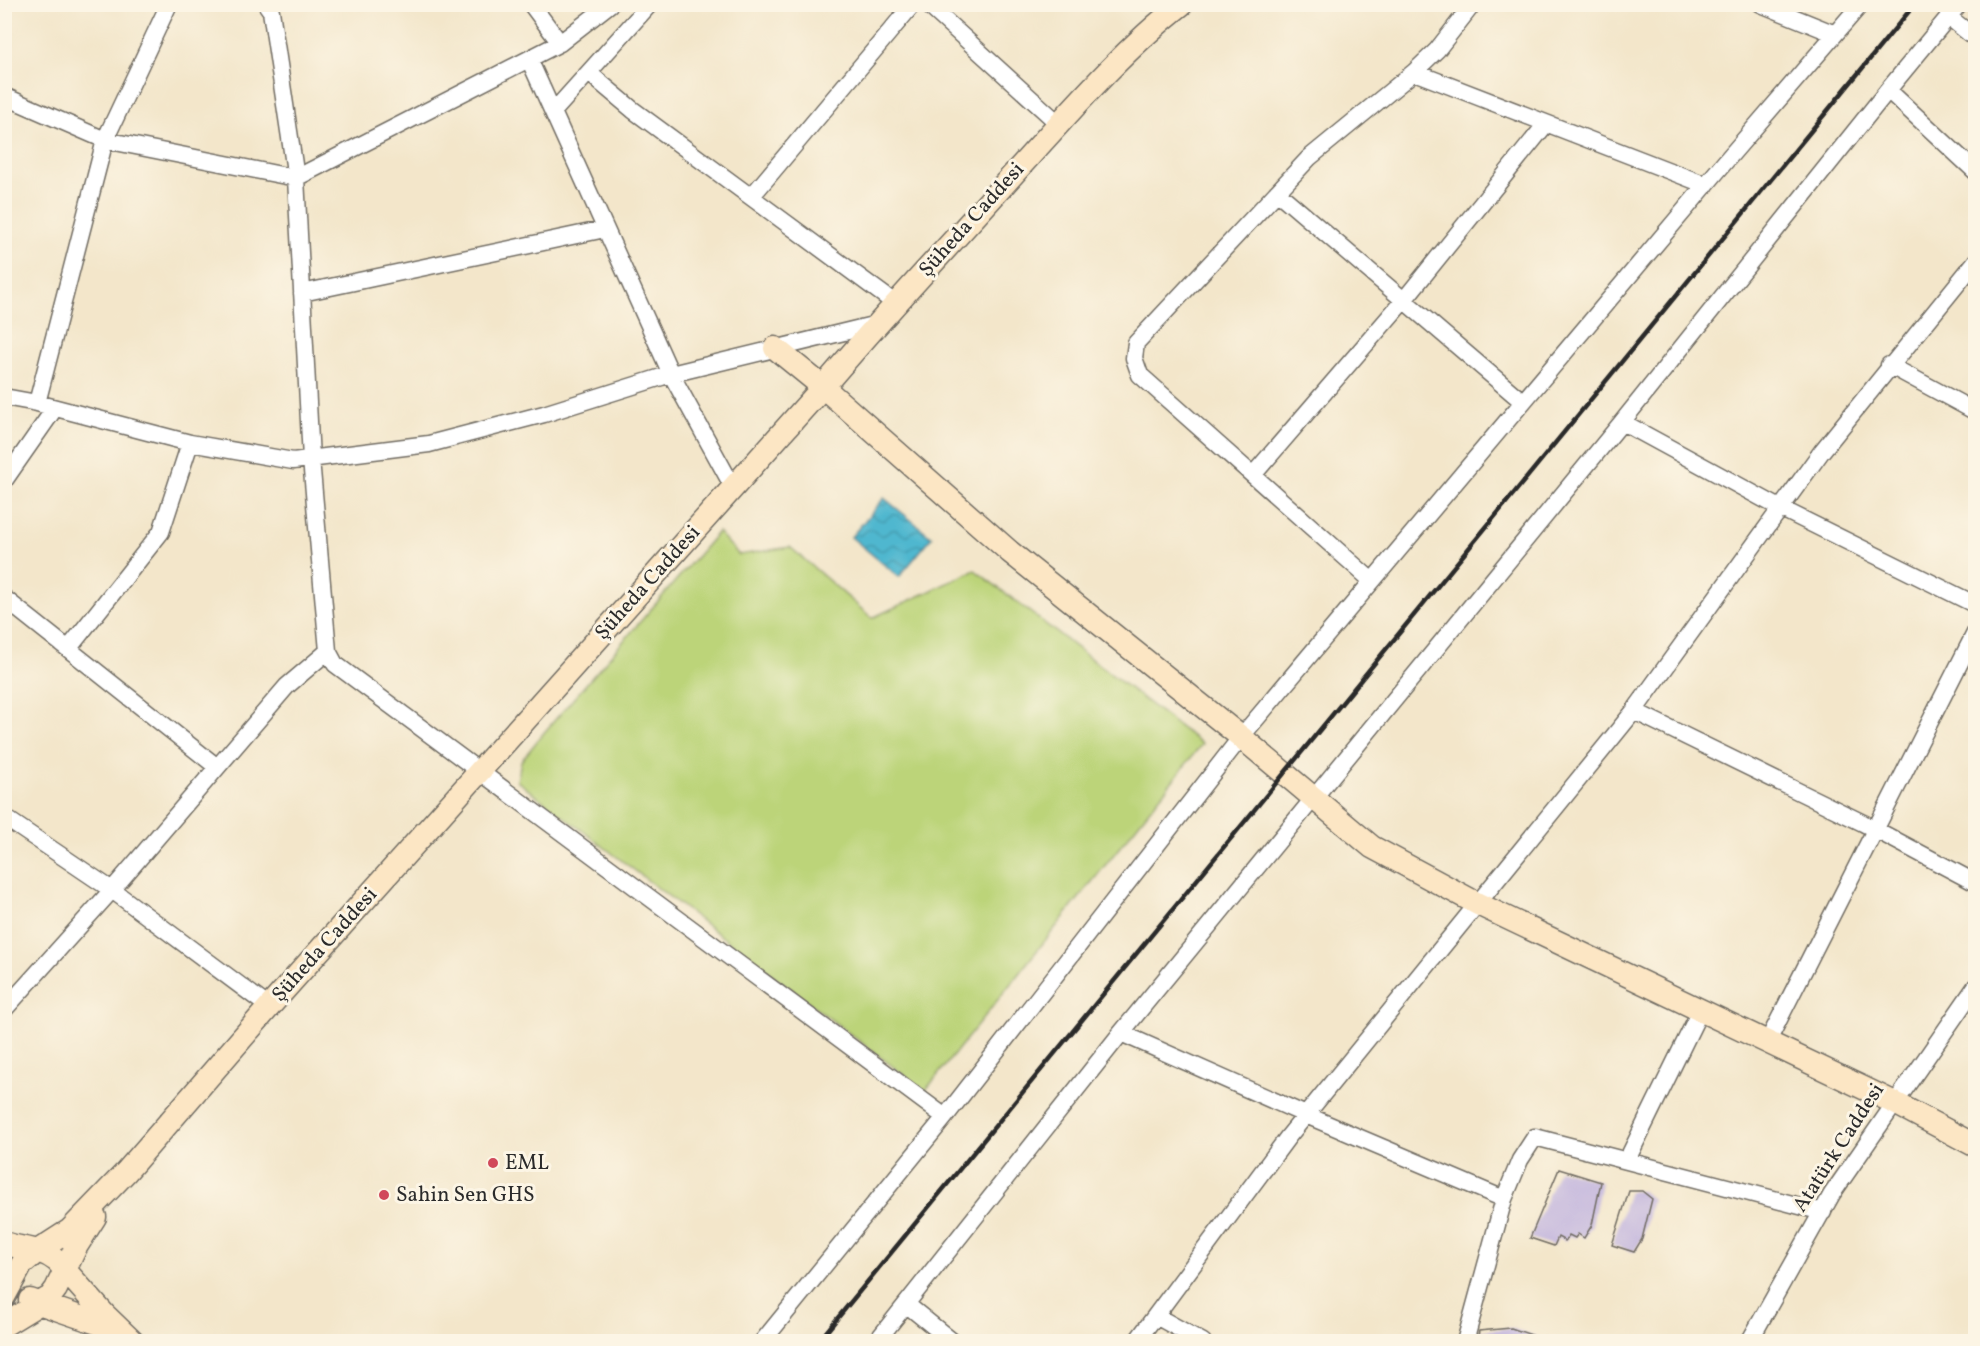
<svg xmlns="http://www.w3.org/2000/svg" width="1980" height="1346" viewBox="0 0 1980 1346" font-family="Vollkorn,serif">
<defs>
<pattern id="water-waves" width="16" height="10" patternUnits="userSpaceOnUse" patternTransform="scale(1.5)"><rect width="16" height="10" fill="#50b7cf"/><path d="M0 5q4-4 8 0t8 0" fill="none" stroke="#4395a8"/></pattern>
</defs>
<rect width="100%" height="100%" fill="#fcf5e5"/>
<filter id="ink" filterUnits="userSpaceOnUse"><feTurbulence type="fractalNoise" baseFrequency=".0167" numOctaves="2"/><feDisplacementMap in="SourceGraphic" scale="12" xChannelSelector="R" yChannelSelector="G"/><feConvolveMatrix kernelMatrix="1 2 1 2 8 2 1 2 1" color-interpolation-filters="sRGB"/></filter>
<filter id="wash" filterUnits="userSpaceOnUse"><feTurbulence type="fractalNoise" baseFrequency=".008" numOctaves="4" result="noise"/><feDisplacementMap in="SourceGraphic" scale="24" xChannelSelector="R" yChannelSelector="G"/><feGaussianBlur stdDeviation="1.35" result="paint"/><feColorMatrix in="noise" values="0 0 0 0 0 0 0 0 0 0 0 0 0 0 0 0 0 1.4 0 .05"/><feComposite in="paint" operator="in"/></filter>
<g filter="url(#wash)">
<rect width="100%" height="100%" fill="#f3e6ca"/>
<path fill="#bcd479" stroke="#748052" stroke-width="1.5" d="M718 532 739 555 790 547 872 618 975 570 1202 744 925 1091 517 781 521 761 541 736Z"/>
<path fill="url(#water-waves)" stroke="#3e717d" stroke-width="1.5" d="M884 498 932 537 899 577 851 537Z"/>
<g id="blocks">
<path fill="#c0b2dd" d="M1559 1169 1601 1182 1592 1225 1584 1238 1578 1234 1575 1238 1569 1235 1565 1241 1558 1237 1554 1246 1530 1238Z
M1629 1191H1642L1652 1199 1642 1239 1634 1252 1612 1245Z
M1511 1328 1543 1339 1542 1341H1477L1479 1331Z"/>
</g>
</g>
<g filter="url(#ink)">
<use href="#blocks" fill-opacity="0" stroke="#716c63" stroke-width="1.5"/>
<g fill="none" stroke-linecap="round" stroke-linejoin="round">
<g stroke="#716c63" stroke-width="19">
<path id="street" d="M266 4 271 11 296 178 311 459 328 651 335 664 945 1117
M531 4 560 43
M927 4 1059 124
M1761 4 1835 34
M1949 17 1976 39
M529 59 671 374 733 487
M1414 72 1706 185
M589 73 633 110 896 304
M1888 90 1976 172
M4 96 105 140 296 178 560 43 610 4
M553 112 650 4
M1277 192 1523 402
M751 197 913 4
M302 293 605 229
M1889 365 1976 412
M4 397 37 403 190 443 293 461 429 444 544 414 671 374 877 324
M37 403 105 140 169 4
M1622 422 1780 508 1976 605
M1253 475 1404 300 1546 124
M4 481 55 408
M1372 581 1140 375 1134 358 1136 343 1309 158 1414 72 1437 50 1473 4
M4 598 217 767
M69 648 161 532 190 443
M1634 711 1863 823 1976 883
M4 817 112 890 269 1007
M4 1010 112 890 287 686 328 651
M1121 1033 1306 1115 1504 1199
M1767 1043 1976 631
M1627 1160 1700 1011
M906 1304 953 1342
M1156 1316 1203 1342
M762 1342 945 1117 1241 737 1725 162 1861 4
M876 1342 1121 1033 1622 422 1888 90 1959 4
M1136 1342 1288 1137 1634 711 1822 451 1976 261
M1465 1342 1504 1199 1520 1160 1535 1137 1823 1212
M1749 1342 1832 1194 1976 986"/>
</g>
<g stroke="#716c63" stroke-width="25">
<path id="secondary" d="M775 348 823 387 1010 552 1241 737 1372 847 1478 904 1895 1103 1976 1146
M4 1243C25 1250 39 1247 57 1261L105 1315 133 1342
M4 1297 22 1264 39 1250 70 1230 126 1172 269 1007 823 387C883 316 947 248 1009 179 1062 121 1120 52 1182 4
M30 1300 100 1324 117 1333
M4 1325 50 1297 56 1289 76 1247 95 1217"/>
</g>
<use href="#street" stroke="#fff" stroke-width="16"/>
<use href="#secondary" stroke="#fce6c4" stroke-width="22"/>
<path stroke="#2b2b2b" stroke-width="4.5" d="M818 1342 1915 4"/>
</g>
</g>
<g fill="#d1495b" stroke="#fcf5e5" stroke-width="2">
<circle cx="493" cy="1163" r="6"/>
<circle cx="384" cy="1195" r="6"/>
</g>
<g text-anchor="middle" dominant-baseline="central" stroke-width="6" stroke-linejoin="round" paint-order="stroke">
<g font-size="21" fill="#2b2b2b" stroke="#fcf5e5">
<text transform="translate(972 220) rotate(-48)">Şüheda Caddesi</text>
<text transform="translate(648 583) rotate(-48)">Şüheda Caddesi</text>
<text transform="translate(325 945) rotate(-48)">Şüheda Caddesi</text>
<text transform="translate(1839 1148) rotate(-57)">Atatürk Caddesi</text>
</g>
<g font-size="21" fill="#2b2b2b" stroke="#fcf5e5" text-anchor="start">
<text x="505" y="1163">EML</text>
<text x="396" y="1195">Sahin Sen GHS</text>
</g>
</g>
<rect width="1980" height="1346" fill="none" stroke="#fcf5e5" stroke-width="24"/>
</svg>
